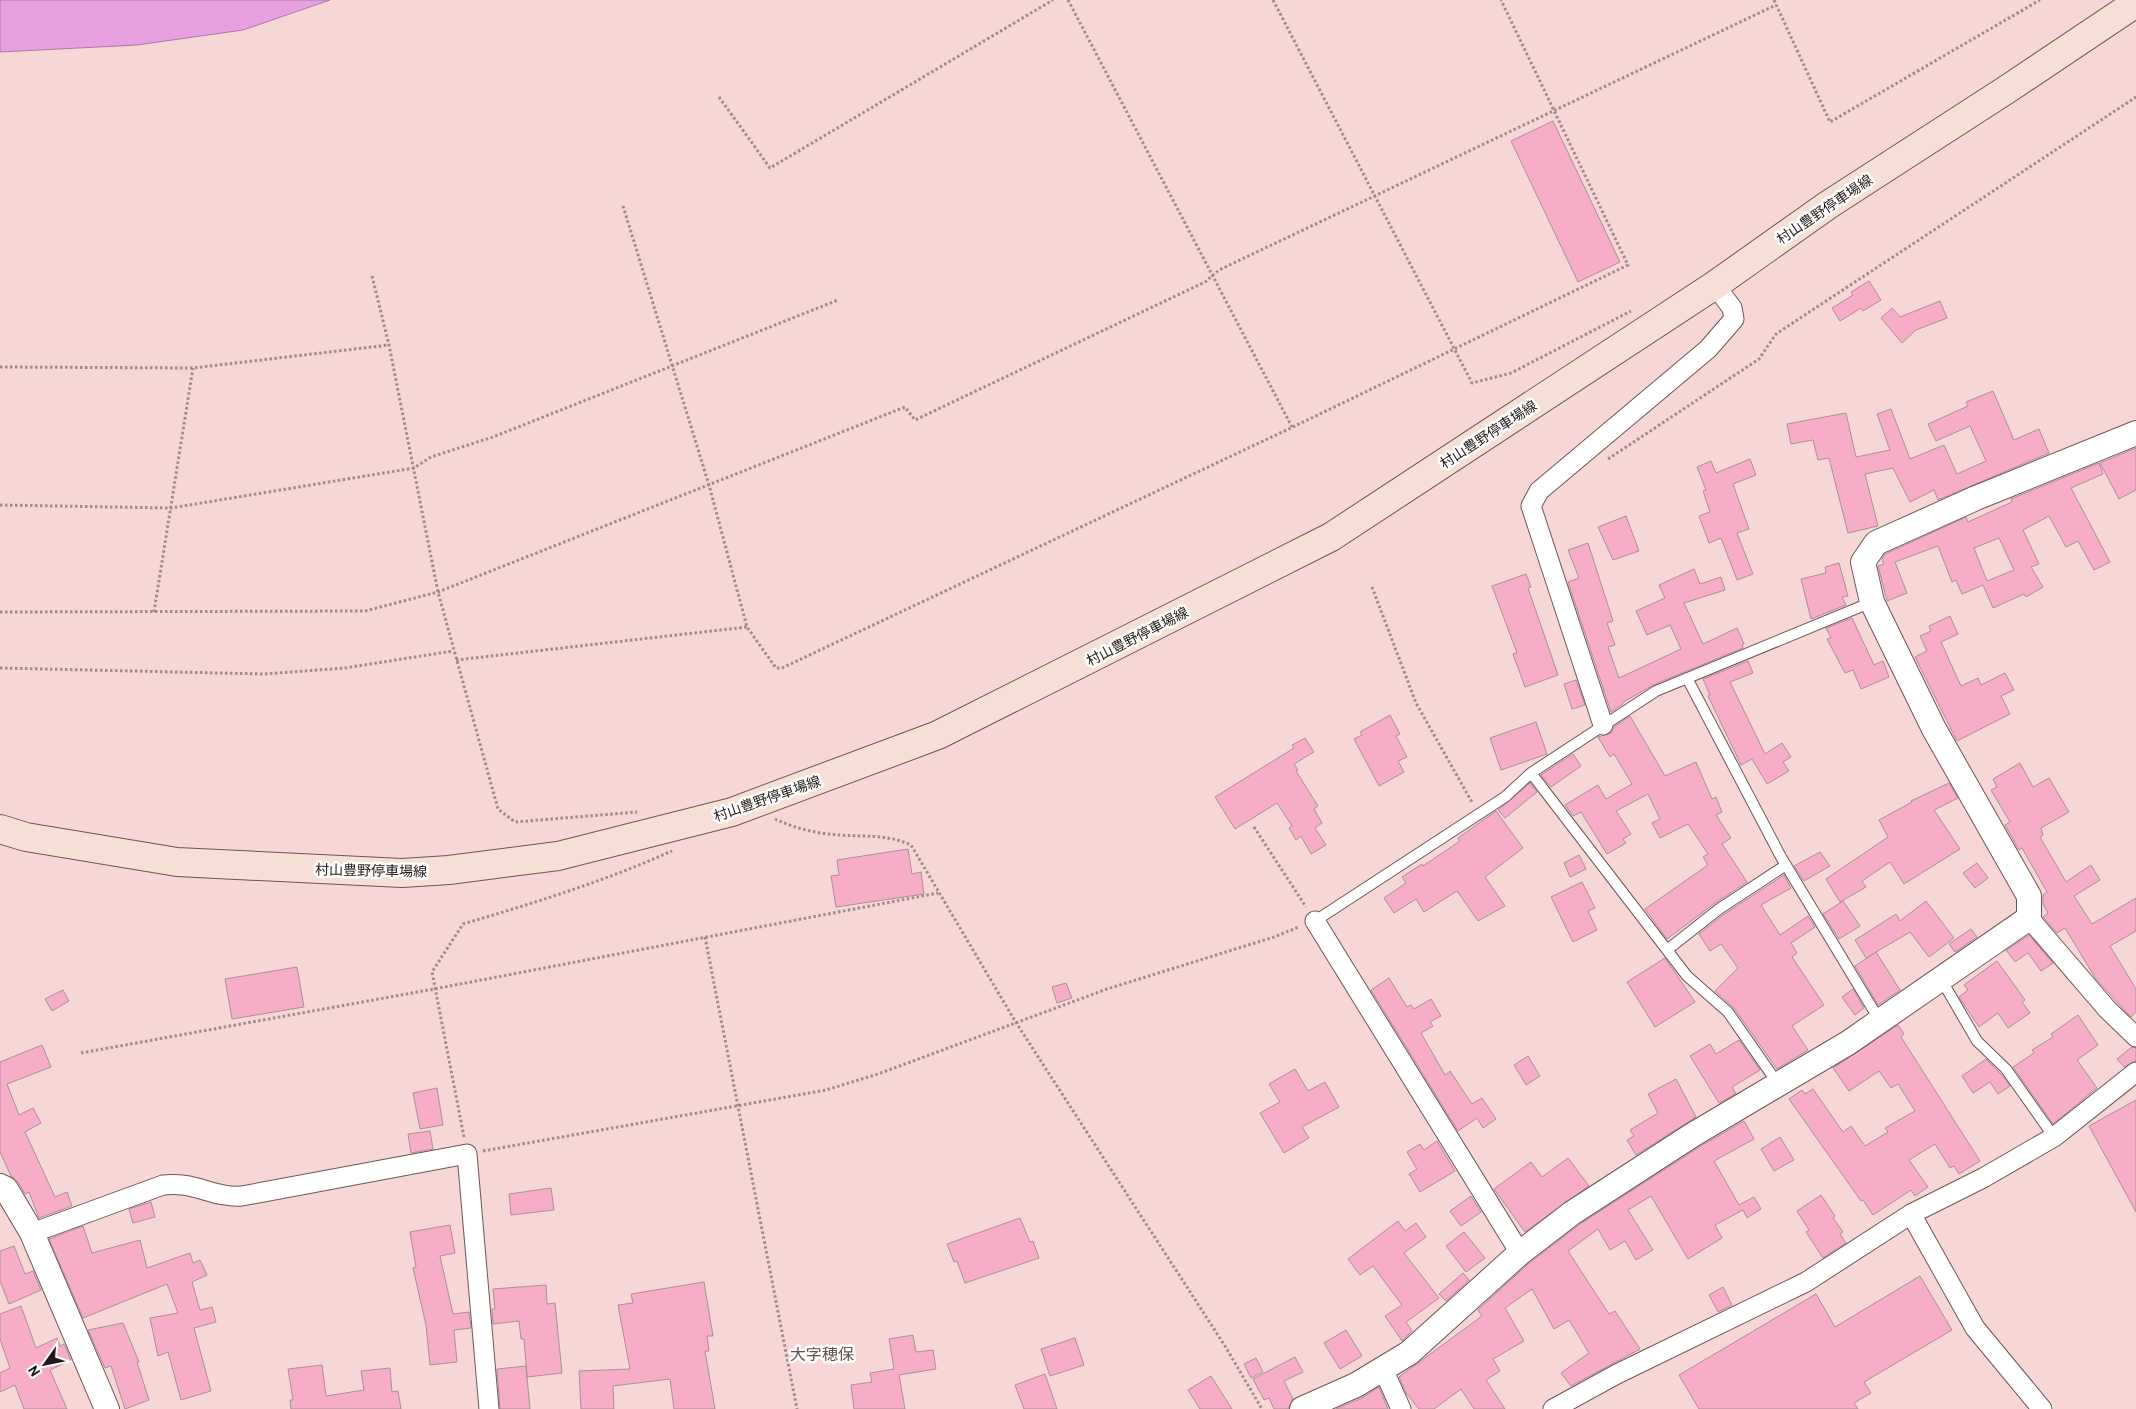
<svg xmlns="http://www.w3.org/2000/svg" width="2136" height="1409" viewBox="0 0 2136 1409" font-family="Barlow,'Noto Sans JP',sans-serif">
<rect width="100%" height="100%" fill="#f6d7d6"/>
<path fill="#e7a0e0" stroke="#ac77a4" d="M0 0H330L243 30 137 45 0 52Z"/>
<path fill="#f7acc7" stroke="#aa9099" fill-rule="evenodd" d="M1553 121 1620 262 1578 282 1511 141Z
M1869 281 1881 300 1863 311 1861 308 1840 321 1832 308 1853 295 1851 292Z
M1940 301 1947 318 1916 330 1902 343 1881 318 1892 308 1900 317Z
M1993 391 2014 440 2039 429 2049 453 1938 500 1934 490 1910 502 1893 468 1865 474 1878 526 1848 533 1829 458 1818 460 1813 440 1791 444 1787 424 1846 413 1856 457 1890 450 1877 414 1891 409 1910 459 1944 445 1957 474 1986 461 1970 426 1936 441 1928 424 1968 406 1966 402Z
M2136 448V490L2119 499 2100 463Z
M1750 459 1756 475 1733 484 1749 529 1737 533 1753 574 1737 580 1721 538 1709 543 1699 516 1710 512 1703 491 1706 490 1697 467 1711 461 1716 473Z
M2099 463 2103 474 2071 488 2110 562 2094 570 2078 541 2066 547 2049 516 2023 530 2039 564 2031 567 2043 587 2026 597 2024 594 1993 608 1983 585 1962 594 1956 580 1952 582 1938 546 1895 562 1907 593 1887 601 1878 566 1884 564 1882 559 1885 554 1966 517 1968 522 2012 502 2011 499ZM1999 538 2014 570 1987 581 1974 548Z
M1626 516 1639 551 1613 560 1598 527Z
M1588 543 1613 621 1607 623 1615 645 1608 647 1619 678 1681 649 1670 625 1647 635 1636 611 1665 598 1659 585 1694 569 1700 584 1721 577 1725 590 1684 603 1703 644 1737 628 1744 644 1742 645 1743 648 1653 685 1622 703 1623 704 1611 712 1568 582 1579 578 1568 550Z
M1839 563 1848 596 1842 597 1846 605 1811 619 1801 579 1826 573 1825 567Z
M1526 574 1531 587 1528 588 1558 675 1525 687 1513 654 1517 653 1492 586Z
M1950 616 1958 634 1941 642 1961 686 1978 678 1981 685 2005 673 2014 690 2001 696 2010 714 1957 741 1915 657 1927 651 1920 636 1931 631 1929 626Z
M1852 618 1874 665 1883 661 1889 677 1861 689 1853 670 1845 673 1827 639 1831 638 1826 628Z
M1748 661 1753 673 1730 682 1765 754 1782 743 1791 757 1783 762 1789 771 1767 784 1752 759 1741 765 1708 696 1710 695 1703 679Z
M1576 680 1585 705 1572 709 1564 684Z
M1390 715 1400 734 1396 736 1407 757 1398 761 1404 772 1379 786 1354 739 1362 735 1360 732Z
M1630 716 1665 776 1696 762 1712 799 1716 797 1722 812 1716 815 1731 838 1722 844 1747 882 1715 903 1667 939 1645 909 1708 865 1703 857 1708 854 1688 824 1660 838 1652 823 1660 819 1648 794 1616 811 1631 834 1623 839 1626 843 1607 854 1581 812 1573 816 1565 805 1598 785 1606 799 1632 784 1614 754 1610 757 1598 737 1611 733 1614 727Z
M1536 722 1547 754 1501 770 1490 738Z
M1305 738 1314 752 1294 764 1298 770 1296 771 1318 806 1314 809 1322 823 1315 828 1326 845 1311 854 1301 836 1296 840 1289 828 1292 826 1277 803 1235 829 1215 797 1294 748 1292 745Z
M1573 754 1581 766 1551 787 1541 775Z
M2020 763 2033 787 2049 778 2069 812 2041 828 2043 835 2040 837 2066 882 2091 865 2100 880 2074 896 2092 924 2136 898V931L2110 946 2136 989V1012L2131 1017 2096 979 2065 928 2057 933 2043 917 2048 913 2043 904V895L2047 892 2022 848 2019 850 2005 825 2010 822 1991 790 1997 787 1993 779Z
M1530 783 1537 792 1505 818 1498 810Z
M1949 783 1958 798 1934 810 1960 849 1904 884 1890 862 1862 881 1866 887 1840 902 1826 879 1888 837 1879 820 1912 802 1911 801Z
M1496 811 1523 848 1485 877 1505 906 1478 921 1457 891 1424 912 1416 899 1394 913 1384 898 1406 883 1402 877 1422 864 1423 866 1460 841 1458 838Z
M908 849 912 874 921 872 924 894 836 907 831 876 839 875 837 860Z
M1820 852 1830 866 1804 881 1794 866Z
M1579 855 1586 869 1570 877 1564 863Z
M1977 863 1988 878 1975 888 1963 873Z
M1784 875 1791 888 1761 905 1780 935 1808 916 1814 925 1815 927 1791 943 1797 953 1792 957 1824 1005 1792 1026 1808 1050 1777 1069 1734 1008 1715 991 1738 968 1721 944 1710 951 1699 934 1723 915Z
M1582 882 1595 908 1588 911 1597 930 1573 942 1551 897Z
M1843 901 1860 926 1839 939 1823 914Z
M1926 901 1954 938 1929 957 1910 932 1866 958 1855 940 1896 914 1900 921Z
M1971 929 1977 937 1955 952 1949 944Z
M2029 935 2053 963 2041 971 2028 953 2015 962 2006 950Z
M1876 952 1900 990 1878 1005 1855 966Z
M1665 958 1695 1002 1655 1027 1627 982Z
M1997 961 2025 1000 2022 1002 2030 1013 2008 1028 1998 1013 1979 1027 1959 997 1968 990 1964 985Z
M297 967 304 1007 232 1019 225 979Z
M1389 978 1407 1007 1411 1005 1414 1009 1431 999 1441 1016 1430 1022 1433 1026 1421 1033 1445 1075 1450 1071 1472 1104 1482 1098 1496 1119 1483 1128 1477 1118 1458 1131 1371 990Z
M1066 983 1072 998 1057 1003 1052 987Z
M1853 989 1864 1008 1855 1015 1842 997Z
M63 990 69 1001 52 1011 45 999Z
M2078 1015 2098 1045 2077 1060 2097 1088 2053 1124 2013 1067 2034 1053 2032 1050 2053 1037 2051 1034Z
M1898 1025 1904 1034 1901 1037 1980 1161 1959 1174 1954 1166 1950 1168 1935 1144 1909 1160 1928 1187 1915 1196 1911 1190 1873 1215 1863 1200 1861 1201 1789 1099 1802 1090 1805 1094 1813 1089 1843 1132 1851 1126 1865 1146 1888 1132 1885 1128 1915 1111 1898 1084 1891 1088 1879 1071 1849 1091 1833 1068Z
M1739 1040 1760 1070 1732 1087 1736 1094 1719 1103 1690 1056 1710 1044 1716 1054Z
M42 1045 51 1067 7 1084 19 1115 33 1108 41 1123 25 1132 55 1197 67 1192 72 1206 39 1218 29 1192 25 1194 18 1182 11 1176 0 1152V1062Z
M2132 1047 2136 1048V1061L2124 1067 2117 1059Z
M1528 1056 1540 1076 1526 1085 1514 1065Z
M1986 1059 2002 1075 2010 1086 1998 1094 1990 1082 1973 1093 1962 1076Z
M1295 1069 1308 1091 1325 1082 1339 1107 1302 1127 1309 1138 1284 1153 1260 1113 1280 1102 1269 1084Z
M1676 1079 1696 1117 1636 1155 1627 1140 1634 1136 1630 1130 1658 1113 1648 1094Z
M437 1088 443 1125 420 1129 413 1093Z
M2136 1100V1212L2089 1126Z
M1744 1121 1754 1139 1714 1161 1739 1205 1754 1197 1761 1209 1747 1218 1743 1210 1715 1225 1722 1238 1688 1259 1651 1196 1628 1210 1653 1250 1636 1260 1625 1241 1610 1250 1598 1229 1568 1251 1609 1314 1615 1311 1640 1349 1571 1386 1561 1373 1589 1353 1569 1320 1554 1329 1532 1289 1505 1308 1524 1341 1493 1359 1500 1371 1486 1380 1505 1409H1474L1461 1389 1434 1409H1419L1406 1393 1399 1377 1482 1316 1478 1310 1528 1264 1580 1224 1701 1146Z
M430 1131 433 1149 411 1153 408 1134Z
M1780 1137 1794 1160 1774 1171 1761 1149Z
M1437 1141 1455 1171 1420 1192 1409 1174 1417 1169 1407 1152 1420 1144 1424 1150Z
M1568 1158 1589 1186 1525 1232 1494 1189 1531 1162 1542 1177Z
M551 1188 554 1210 511 1215 509 1194Z
M1821 1195 1835 1216 1833 1218 1843 1232 1840 1234 1846 1243 1823 1258 1806 1232 1809 1230 1797 1211Z
M1471 1196 1481 1212 1461 1226 1450 1211Z
M151 1202 155 1217 133 1223 129 1209Z
M1020 1218 1030 1242 1033 1241 1039 1258 965 1283 957 1261 954 1262 947 1244Z
M1398 1221 1405 1231 1416 1223 1426 1237 1404 1253 1439 1298 1406 1322 1412 1331 1402 1341 1385 1316 1402 1305 1373 1266 1360 1275 1348 1259Z
M450 1225 455 1253 440 1256 453 1314 469 1312 471 1328 454 1330 457 1362 430 1365 426 1325 413 1268 416 1267 410 1232Z
M83 1226 92 1253 140 1240 147 1268 190 1253 193 1263 200 1260 207 1275 192 1282 200 1310 212 1307 216 1322 194 1328 211 1391 181 1400 168 1352 158 1356 150 1318 178 1313 167 1284 83 1318 49 1239Z
M1464 1232 1485 1258 1466 1272 1446 1246Z
M14 1246 25 1274 33 1271 41 1290 9 1304 0 1281V1251Z
M1463 1273 1469 1280 1446 1301 1439 1294Z
M1920 1276 1952 1330 1864 1382 1871 1393 1854 1403 1858 1409H1699L1679 1375 1816 1294 1835 1327Z
M704 1282 713 1336H707L709 1351H705L715 1409H674L670 1379 613 1386 614 1409H581L579 1371 630 1369 618 1305 633 1303 631 1294Z
M546 1285 547 1304 555 1303 562 1373 527 1377 524 1339H521L519 1321 493 1324 492 1309H495L493 1289Z
M1723 1287 1732 1305 1718 1312 1709 1295Z
M21 1306 36 1348 57 1338 60 1346 64 1344 71 1360 50 1370 67 1409H24L15 1385 0 1392V1373L10 1368 0 1339V1314Z
M123 1323 139 1362H137L149 1400 125 1409 111 1366 105 1368 88 1330Z
M1346 1330 1362 1356 1340 1369 1324 1343Z
M913 1335 916 1352 933 1350 936 1369 899 1375 905 1409H854L851 1385 872 1382 870 1373 894 1369 889 1339Z
M1075 1338 1084 1365 1050 1376 1041 1349Z
M1295 1357 1303 1372 1284 1381 1293 1399 1288 1409H1274L1269 1398 1264 1400 1253 1379Z
M1256 1358 1263 1372 1251 1378 1244 1364Z
M322 1365 326 1396 364 1390 361 1371 390 1368 392 1392 398 1391 401 1409H291L290 1400H293L288 1369Z
M526 1366 530 1409H500L497 1369Z
M1045 1374 1057 1409H1024L1015 1385Z
M1211 1376 1232 1409H1200L1188 1390Z
M1379 1387 1388 1409H1336L1362 1398Z"/>
<g fill="none" stroke-linecap="round" stroke-linejoin="round">
<g stroke="#6e5553" stroke-width="12">
<path id="service" d="M1687 678 1781 857 1880 1021
M1531 773 1687 976 1728 1012 1778 1084
M1315 921 1505 797 1531 773 1656 691 1872 602
M1667 950 1719 909 1786 865
M1941 979 1977 1041 2006 1069 2054 1137"/>
</g>
<g stroke="#6e5553" stroke-width="21">
<path id="minor" d="M1603 725 1531 506 1539 491 1708 349 1734 319 1732 308 1715 285
M2029 918 2107 1009 2136 1037
M1315 921 1520 1253
M1911 1214 1975 1328 2042 1409
M32 1233 163 1185C194 1181 213 1198 242 1196L467 1154 489 1409
M1383 1369 1401 1409
M1553 1409 1617 1374 1806 1282 1911 1214 1983 1178 2054 1137 2136 1072"/>
</g>
<g stroke="#6e5553" stroke-width="26">
<path id="tertiary" d="M0 1186 6 1189 32 1233 107 1409
M1302 1409 1356 1385 1409 1353 1520 1253 1572 1213 1694 1134 1848 1043 2029 918V896L1934 729 1872 602 1863 562 1876 543 1976 498 2136 433"/>
</g>
<g stroke="#6e5553" stroke-width="30">
<path id="secondary" d="M0 829 26 837 177 862 402 873 449 870 558 856 732 812 938 735 1331 537 1715 285 1828 205 2006 90 2136 3"/>
</g>
<path stroke="#a18a89" stroke-width="3" stroke-dasharray="2.5 2.5" stroke-linecap="butt" d="M1068 0 1292 427
M1273 0 1472 383 1511 373 1631 311
M1774 0 1830 122 2040 0
M719 97 770 168 1053 0
M623 206 709 485 747 627 776 668H782L1295 426 1628 265 1501 0
M372 276 389 345 438 592 498 809 515 822 637 812
M0 367 193 368 389 345
M1608 459 1759 359 1776 334 2136 97
M0 505 171 508 414 468 431 457 493 437 838 300
M1372 587 1416 703 1473 804
M0 612 365 611 438 592 905 407 915 420 1205 282 1219 270 1776 5
M154 612 193 368
M456 660 747 627
M0 668 264 674 345 668 453 651
M775 819C794 828 818 834 839 835 865 837 887 834 911 845L1015 1021 1225 1346 1262 1409
M1254 827 1306 907
M705 937 797 1409
M81 1053 434 989 938 893
M464 1137 432 972 463 924C534 903 605 881 672 851
M483 1151 826 1090 878 1074 1107 989 1274 937 1299 927"/>
<use href="#service" stroke="#fff" stroke-width="10"/>
<use href="#minor" stroke="#fff" stroke-width="19"/>
<use href="#tertiary" stroke="#fff" stroke-width="24"/>
<use href="#secondary" stroke="#f6e0d5" stroke-width="28"/>
</g>
<g text-anchor="middle" dominant-baseline="central" stroke-width="5" stroke-linejoin="round" paint-order="stroke">
<g font-size="14" fill="#221817" stroke="#fff">
<text transform="translate(1824 209) rotate(-34)">村山豊野停車場線</text>
<text transform="translate(1488 434) rotate(-33)">村山豊野停車場線</text>
<text transform="translate(1137 636) rotate(-27)">村山豊野停車場線</text>
<text transform="translate(767 798) rotate(-19)">村山豊野停車場線</text>
<text transform="translate(371 870) rotate(1)">村山豊野停車場線</text>
</g>
<g font-size="16" fill="#674e4d" stroke="#fff">
<text x="822" y="1353">大字穂保</text>
</g>
</g>
<g transform="translate(45 1364) rotate(237)" stroke="#ffffff" stroke-width="4" paint-order="stroke">
<path d="M0-4L9 19L0 12L-9 19Z" fill="#221817"/>
<text y="-8" font-size="14" font-weight="bold" text-anchor="middle" fill="#221817">N</text>
</g>
</svg>
